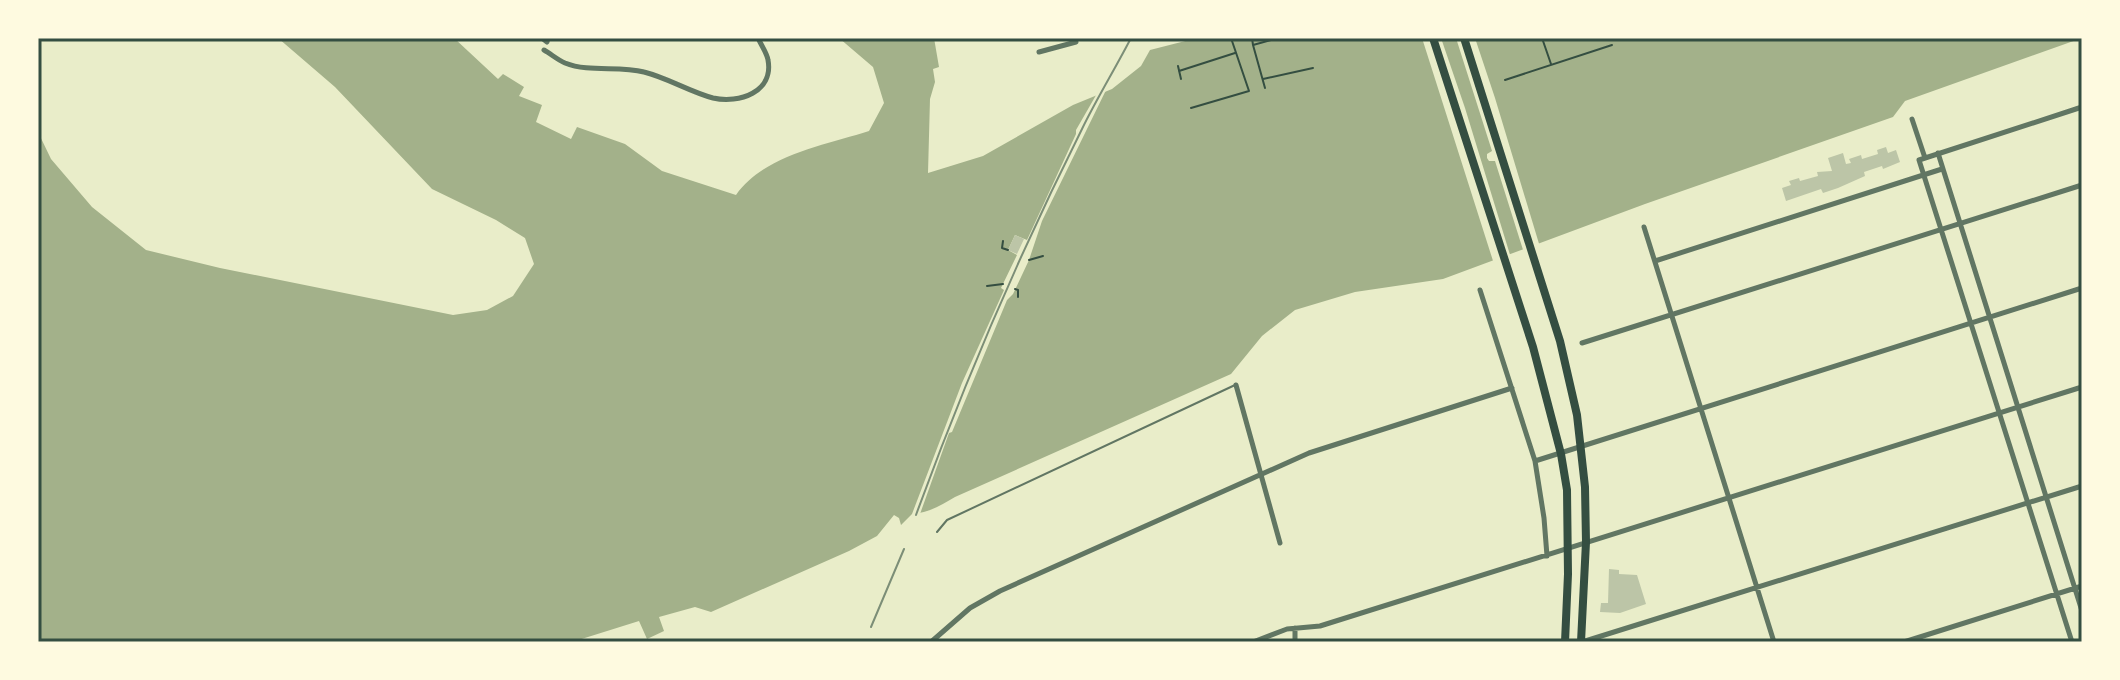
<svg xmlns="http://www.w3.org/2000/svg" width="2120" height="680" viewBox="0 0 2120 680" font-family="'Source Sans 3',sans-serif">
<rect width="100%" height="100%" fill="#e9edc9"/>
<path fill="#a3b18a" d="M278 38H454L498 79 503 74 524 87 519 96 542 105 536 122 571 139 577 127 625 144 662 171 736 195C764 155 825 145 869 131L884 103 873 67 839 38H934L939 67 933 69 935 82 930 99 928 173 983 156 1073 105 1112 89 1141 66 1150 50 1197 38H2082L1905 101 1893 117 1645 204 1443 279 1355 292 1295 310 1262 336 1231 374 955 497C942 505 928 513 912 514L901 525 899 518 894 515 877 536 849 551 711 612 695 607 659 617 664 631 647 639 639 621 572 642H38V132L51 159 92 207 146 250 220 268 453 315 487 310 513 296 534 264 525 238 496 220 432 189 335 87Z"/>
<path fill="#e9edc9" d="M1422 38H1441L1465 108 1511 258 1494 264Z
M1456 38H1475L1495 98 1540 247 1524 253 1495 161H1489L1487 158V154L1492 151Z
M1108 86 1042 221 1029 260 1013 294 1007 300 952 432 949 433 920 514H912L962 383 1004 290 1001 288 1017 255 1008 250 1015 235 1027 240 1076 134V130L1099 90Z"/>
<path fill="#bcc5a7" d="M1886 147 1888 153 1896 150 1900 162 1883 169 1882 166 1864 172 1865 176 1838 188 1823 193 1821 189 1786 201 1782 188 1791 185 1789 181 1799 178 1800 181 1818 176 1817 172 1832 171 1828 158 1843 153 1846 164 1851 163 1849 159 1861 155 1862 159 1878 154 1877 150Z
M1015 235 1024 239 1017 254 1008 250Z
M1609 569 1619 570V574L1637 575 1646 604 1620 613 1600 612 1601 603H1608Z"/>
<g fill="none" stroke-linecap="round" stroke-linejoin="round">
<path stroke="#344e41" stroke-width="2" d="M1252 38 1253 45 1278 38
M1542 38 1551 64
M1253 45 1265 88
M1178 66 1181 79
M1179 71 1235 53
M1263 79 1313 68
M1505 80 1612 45
M1191 108 1249 91 1231 38
M1003 241 1002 248 1008 250
M1029 260 1043 256
M987 286 1003 284
M1015 289 1018 290V297"/>
<path stroke="#617663" stroke-width="2" d="M937 532 947 520 1235 385"/>
<path stroke="#617663" stroke-width="5" d="M542 38 547 42 548 38
M544 50C551 54 558 60 565 63 590 73 619 65 644 72 668 78 690 92 713 98 739 104 774 92 768 60 767 53 761 45 758 38
M1039 52 1076 42 1075 38
M1912 119 1925 158
M1938 153 2082 611
M1644 227 1774 642
M1655 261 1942 169
M1480 290 1535 461 1544 518 1547 556
M1582 343 2082 185
M1236 385 1280 543
M1535 461 2082 288
M1295 628V642
M931 642 970 608 1000 591 1309 453 1512 388
M1253 642 1287 629 1320 626 2082 387
M1582 642 2082 486
M1904 642 2082 586
M2072 642 1919 160 2082 107"/>
<path stroke="#344e41" stroke-width="8" d="M1433 38 1533 347 1561 454 1567 490 1568 574 1565 642
M1464 38 1560 341 1577 415 1585 487 1586 542 1581 642"/>
<path stroke="#7c8e77" stroke-width="2" d="M916 515C964 383 1019 255 1082 129 1097 98 1115 69 1131 38
M871 627 904 549"/>
</g>
<rect width="2120" height="680" fill="none" stroke="#fefae0" stroke-width="80"/>
<rect x="40" y="40" width="2040" height="600" fill="none" stroke="#344e41" stroke-width="3"/>
</svg>
